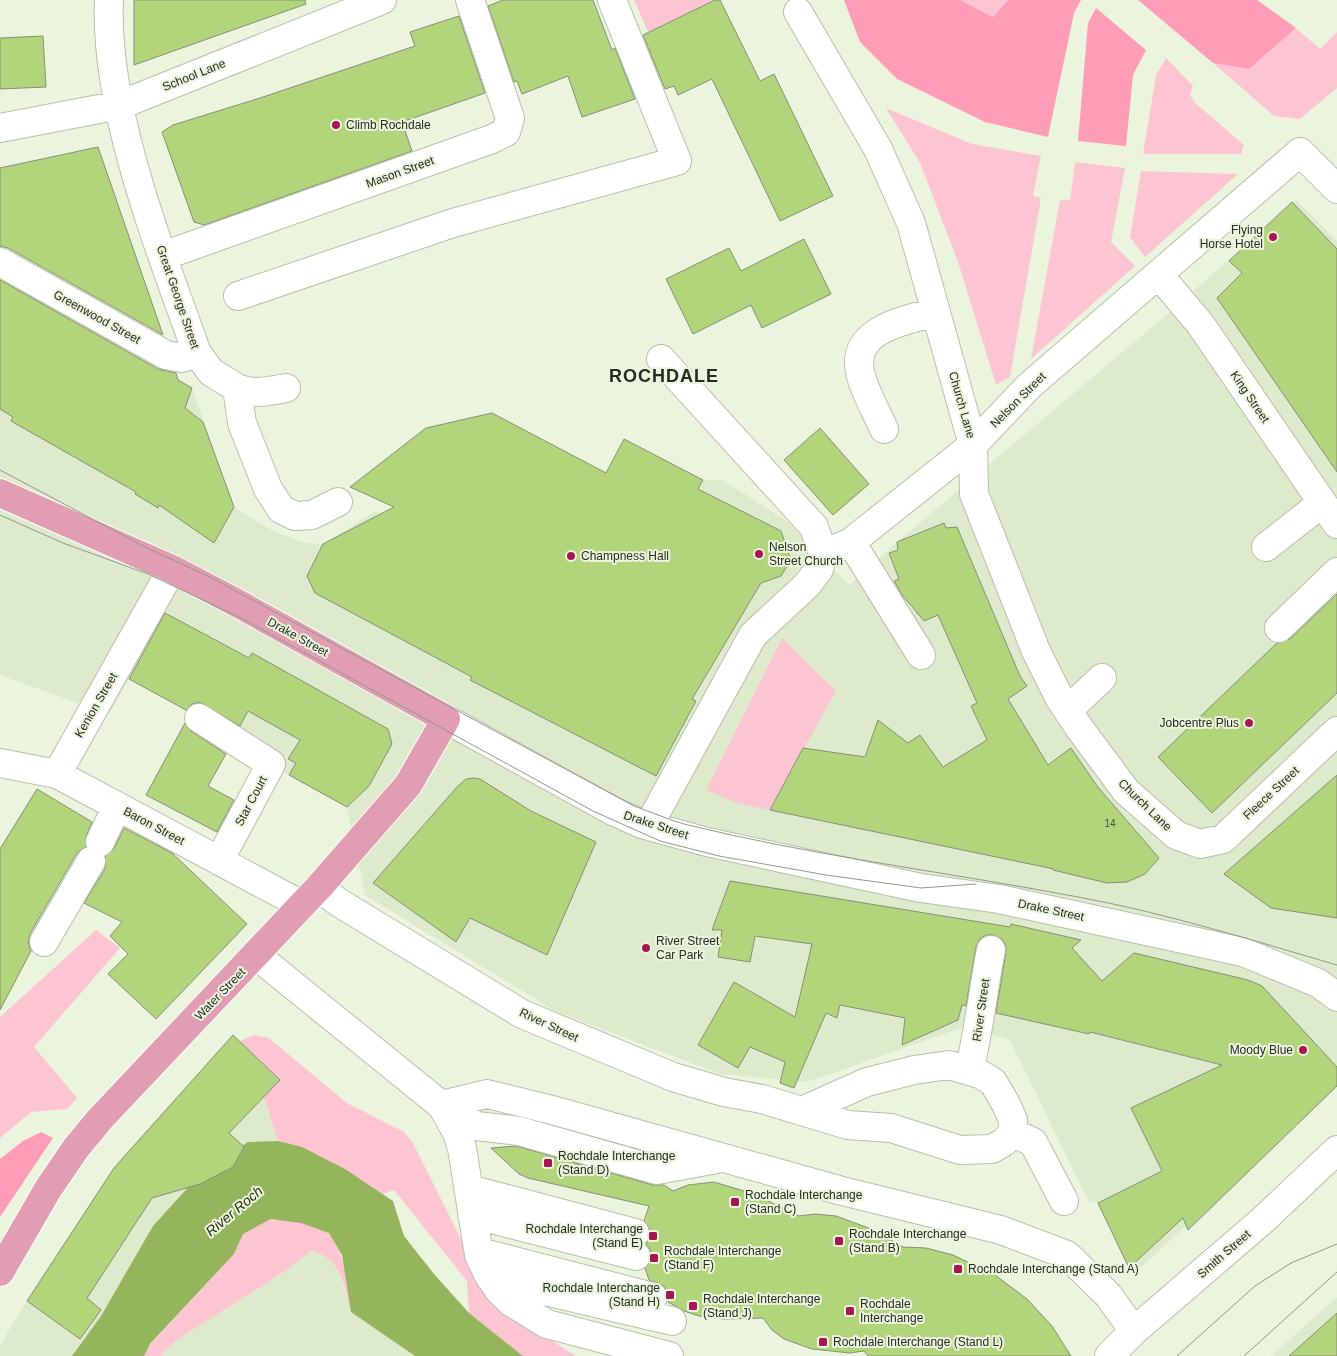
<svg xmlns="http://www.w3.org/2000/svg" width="1337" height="1356" viewBox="0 0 1337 1356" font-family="Helvetica,sans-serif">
<rect width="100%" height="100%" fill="#ebf5dd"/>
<path fill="#ddeacb" d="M1296 200 1337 241V1086L1137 1271 1098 1203 1089 1202 1010 1040 964 1027 807 1082 720 1074 555 1011 365 895 347 807 289 775 189 712 129 679 109 714 0 675V274L30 286 192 388 234 507 273 531 305 543 323 544 376 511 396 520 610 656 703 480H723L788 522 849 585 897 542 1163 318Z
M233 1035 280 1080 264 1097 278 1141 248 1142 101 1316 72 1356H0V1345L27 1301 118 1162Z
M311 1251 323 1253 332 1261 340 1276 352 1312 415 1356H160L175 1341 288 1269Z
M1337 1297V1356H1271Z"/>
<path fill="#fdc5d2" d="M634 0H715L648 32Z
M960 0H1008L993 17Z
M1296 28 1320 49 1337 32V88L1300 119 1274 116 1213 63 1249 69Z
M1166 58 1193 86 1190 94 1194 102 1244 145 1241 154H1143L1156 75Z
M886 108 972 144 1041 156 1033 196 1041 198 1010 377 996 385 958 262 920 163Z
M1075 162 1125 168 1111 242 1135 266 1031 359 1060 200H1070Z
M1141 171 1238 174 1145 257 1130 237Z
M782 638 836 691 770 810 737 803 706 790Z
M96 930 120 948 34 1047 77 1098 67 1109 31 1112 0 1138V1017Z
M254 1035 269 1038 347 1103 404 1132 413 1143 486 1289 554 1342 576 1356H523L469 1313 467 1281 394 1190 383 1194C349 1172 317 1151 278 1141L264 1097 280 1080 240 1041Z
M271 1219C289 1221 311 1222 327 1232 344 1243 348 1293 351 1312 344 1287 341 1256 311 1251L288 1269 175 1341 160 1356H144L150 1345 234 1254 243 1234Z"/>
<path fill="#ff9cb6" d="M844 0H960L993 17 1008 0H1081L1074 13 1048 137 985 122 897 79 860 42Z
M1138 0H1257L1296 28 1249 69 1213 63Z
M1096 8 1146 50 1133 75 1126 146 1078 141 1088 23Z
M41 1132 53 1138 0 1217V1159L23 1141Z"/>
<path fill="#95b55d" d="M278 1141 302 1147 345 1169 393 1201 404 1236 434 1274 469 1313 523 1356H415L351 1312 342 1255 329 1233 301 1223 271 1219 243 1234 234 1254 150 1344 144 1356H72L101 1316 153 1226 203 1171 248 1142Z"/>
<path fill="#b2d47b" stroke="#868f7a" d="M134 0H305L306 4 134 65Z
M503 0H593L612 50 615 48 635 99 582 117 568 76 522 94 517 81 514 82 488 6Z
M715 0H720L760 81 774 74 833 196 780 221 712 79 678 95 674 86 665 89 643 35Z
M459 16 485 93 402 122 412 151 204 225 194 222 162 132 173 125 260 98 415 46 410 32Z
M43 36 46 87 0 89V38Z
M98 147 163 335 8 248 0 246V168Z
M1292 202 1337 249V472L1217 298 1242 273 1229 261Z
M804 239 831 294 762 328 751 305 693 334 666 279 729 248 741 271Z
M0 280 158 369 176 373 178 380 192 388 185 408 203 422 234 507 214 543 159 505 158 508 135 494 136 492 11 421 13 417 0 409Z
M492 413 606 473 624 439 703 480 698 489 781 531 791 560 781 576 761 583 692 699 696 701 656 776 470 680 472 677 315 593 307 576 323 544 394 507 350 487 426 428Z
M820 428 869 484 833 515 784 460Z
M944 523 946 528 957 527 1020 676 1027 686 1008 699 1048 765 1071 748 1097 786 1159 858 1145 874 1127 882 1107 883 1053 870 1054 869 770 810 803 748 865 757 878 720 908 743 920 735 943 767 987 740 971 706 977 703 938 615 924 621 903 596 894 581 899 579 889 553 898 550 897 542Z
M1337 594V693L1212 813 1158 757 1277 643 1290 639Z
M165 613 249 658 252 653 388 729 392 744 369 786 347 807 289 775 296 763 288 759 300 740 248 711 240 726 200 702 192 704 186 710 129 679Z
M185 723 191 731 226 754 208 786 234 800 217 832 146 795Z
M1337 775V918L1271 908 1224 874Z
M473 778 480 779 531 811 596 842 547 955 470 918 456 942 373 883 457 787 466 779Z
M37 789 92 822 86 836V847L77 853 30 934 28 942 31 951 0 1010V849Z
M124 828 172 853 247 924 156 1019 108 974 128 954 110 936 122 922 84 903 105 869V856L114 849Z
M730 881 1010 927 1011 924 1081 940 1072 948 1102 981 1134 953 1248 980 1262 986 1337 1067V1086L1188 1230 1183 1218 1129 1268 1098 1203 1162 1171 1131 1108 1222 1065 1090 1032 1089 1034 996 1013 1006 952V945L1002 939 993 935H986L980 939 976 947 966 1006 962 1005 958 1020 902 1045 905 1018 840 1005 837 1018 826 1013 794 1088 780 1083 785 1062 750 1047 738 1068 698 1045 734 982 795 1017 812 944 755 936 750 962 718 957 722 930H712Z
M233 1035 280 1080 229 1133 244 1147 233 1167 200 1184 152 1198 87 1298 101 1310 80 1339 27 1301 114 1168Z
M516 1146 653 1185H664L673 1191 688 1185 714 1182 754 1194 799 1216 815 1214 836 1216 874 1230 903 1247 926 1248 953 1255 995 1275 1027 1299 1052 1326 1071 1356H868L864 1351 850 1353 812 1349 784 1339 772 1330 763 1318 724 1319 699 1316 684 1311 668 1302V1293L664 1286 649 1280 645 1268 651 1259V1251L646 1244 650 1237V1229L644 1221 649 1206 528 1178 519 1174 491 1148Z
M1337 1313V1356H1289Z"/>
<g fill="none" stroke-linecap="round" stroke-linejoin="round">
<g stroke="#b7c1aa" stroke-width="30">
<path id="minor" d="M109 0C104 110 160 249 197 353L211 372 237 388 242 423 268 489 281 509 295 516 312 515 338 502
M798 12 878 149 911 223 973 445 974 494 1036 651 1060 699 1080 729 1126 791 1176 835 1200 844 1223 839 1337 731
M0 128 120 105 382 0
M163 256 492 139 506 132 510 118 470 0
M0 262 166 355 182 358 197 353
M1159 275 1201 325 1337 524
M238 296 453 223 677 161 612 0
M661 359 814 527 823 554
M237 388C253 395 269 391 286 388
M884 429C876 411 864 391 860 372 851 329 906 320 936 312
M851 542 921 655
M1266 547 1322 503
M1279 628 1337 572
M1068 710 1102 678
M199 718 271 764 219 861
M446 719 613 811 642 824 707 842 921 888 999 899 1243 952 1318 983 1337 997
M0 763 57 774 302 905
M57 774 172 569
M649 825 753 635 807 585 819 569 823 554 851 542 973 445 1029 386 1300 152 1337 189
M100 842 117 806
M319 887 338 902 522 1014 673 1077 724 1092 762 1099 848 1125 891 1128 960 1150 992 1149 1004 1142 1013 1133V1120L1006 1104 993 1082 980 1074 949 1065 914 1070 867 1082 802 1111
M44 942 91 861
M257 956 441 1105 477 1126 519 1131 657 1170 717 1159
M969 1071C979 1031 983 990 991 950
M441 1105 487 1094 552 1110 842 1191 1001 1230 1067 1255 1108 1295 1134 1331
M442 1106 457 1133 462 1148 479 1255 487 1272 498 1289 511 1302 547 1324 669 1356
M1013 1133 1033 1142 1064 1201
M469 1189 635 1233
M472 1214 636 1256
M479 1252 653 1297
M490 1278 672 1321
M1109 1356 1134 1331 1264 1219 1337 1150"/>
</g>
<g stroke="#fff" stroke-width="30">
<path id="major" d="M0 493 172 569 237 603 446 719 408 785 319 887 100 1119 76 1148 48 1189 0 1272"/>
</g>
<use href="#minor" stroke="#fff" stroke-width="28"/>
<use href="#major" stroke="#e19eb2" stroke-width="28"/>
<path stroke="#929988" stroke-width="1" d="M0 470 147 548 208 576 634 806C651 812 667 819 684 824 813 856 947 872 1078 897 1166 913 1251 940 1337 965
M0 515 63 543 148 574 243 619 593 811 660 841 719 856 826 875 921 888 976 884
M1177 1356 1255 1286 1291 1263 1337 1244
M1244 1356 1337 1272"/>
</g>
<g fill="#a71553" stroke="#ebf5dd" stroke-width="2">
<circle cx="336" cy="125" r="5"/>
<circle cx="1273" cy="237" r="5"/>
<circle cx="759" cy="554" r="5"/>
<circle cx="571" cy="556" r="5"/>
<circle cx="1249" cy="723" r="5"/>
<circle cx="646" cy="948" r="5"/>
<circle cx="1303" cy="1050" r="5"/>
<rect x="543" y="1158" width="10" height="10" rx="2.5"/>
<rect x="730" y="1197" width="10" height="10" rx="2.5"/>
<rect x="648" y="1231" width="10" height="10" rx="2.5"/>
<rect x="834" y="1236" width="10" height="10" rx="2.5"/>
<rect x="649" y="1253" width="10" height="10" rx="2.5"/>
<rect x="953" y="1264" width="10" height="10" rx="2.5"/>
<rect x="665" y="1290" width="10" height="10" rx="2.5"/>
<rect x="688" y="1301" width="10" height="10" rx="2.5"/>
<rect x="845" y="1306" width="10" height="10" rx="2.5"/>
<rect x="818" y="1337" width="10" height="10" rx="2.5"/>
</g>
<g text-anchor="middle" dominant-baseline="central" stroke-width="4" stroke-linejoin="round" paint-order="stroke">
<g font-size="10" fill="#4a5538">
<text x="1110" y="823">14</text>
</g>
<g font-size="12" fill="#272b22" stroke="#ebf5dd">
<text transform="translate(194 75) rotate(-22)">School Lane</text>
<text transform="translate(400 172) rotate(-20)">Mason Street</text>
<text transform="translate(178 297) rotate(71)">Great George Street</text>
<text transform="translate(97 317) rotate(29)">Greenwood Street</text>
<text transform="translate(1250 397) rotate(56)">King Street</text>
<text transform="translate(1018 400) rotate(-45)">Nelson Street</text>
<text transform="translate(962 405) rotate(74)">Church Lane</text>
<text transform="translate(298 637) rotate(29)">Drake Street</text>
<text transform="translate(96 705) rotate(-60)">Kenion Street</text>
<text transform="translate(1271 793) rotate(-43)">Fleece Street</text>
<text transform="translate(251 801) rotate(-62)">Star Court</text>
<text transform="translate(1145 805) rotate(44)">Church Lane</text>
<text transform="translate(656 825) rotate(18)">Drake Street</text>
<text transform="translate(154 826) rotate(28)">Baron Street</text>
<text transform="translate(1051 910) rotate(12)">Drake Street</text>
<text transform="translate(220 994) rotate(-46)">Water Street</text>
<text transform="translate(981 1010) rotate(-82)">River Street</text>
<text transform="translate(549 1025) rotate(25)">River Street</text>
<text transform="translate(1224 1254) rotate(-41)">Smith Street</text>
</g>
<g font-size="12" fill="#272b22" stroke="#ebf5dd" text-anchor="start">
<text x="346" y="125">Climb Rochdale</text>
<text x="1263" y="230" text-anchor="end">Flying<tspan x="1263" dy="14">Horse Hotel</tspan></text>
<text x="769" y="547">Nelson<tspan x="769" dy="14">Street Church</tspan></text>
<text x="581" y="556">Champness Hall</text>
<text x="1239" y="723" text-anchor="end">Jobcentre Plus</text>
<text x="656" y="941">River Street<tspan x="656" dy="14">Car Park</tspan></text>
<text x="1293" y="1050" text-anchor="end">Moody Blue</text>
<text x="558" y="1156">Rochdale Interchange<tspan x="558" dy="14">(Stand D)</tspan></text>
<text x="745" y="1195">Rochdale Interchange<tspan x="745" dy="14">(Stand C)</tspan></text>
<text x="643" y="1229" text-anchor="end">Rochdale Interchange<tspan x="643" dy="14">(Stand E)</tspan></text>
<text x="849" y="1234">Rochdale Interchange<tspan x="849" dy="14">(Stand B)</tspan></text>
<text x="664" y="1251">Rochdale Interchange<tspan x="664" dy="14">(Stand F)</tspan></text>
<text x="968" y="1269">Rochdale Interchange (Stand A)</text>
<text x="660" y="1288" text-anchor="end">Rochdale Interchange<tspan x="660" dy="14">(Stand H)</tspan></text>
<text x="703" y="1299">Rochdale Interchange<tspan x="703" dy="14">(Stand J)</tspan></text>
<text x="860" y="1304">Rochdale<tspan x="860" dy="14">Interchange</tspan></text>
<text x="833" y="1342">Rochdale Interchange (Stand L)</text>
</g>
<g font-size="14" font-style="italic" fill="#25320c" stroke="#ebf5dd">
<text transform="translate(234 1211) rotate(-40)">River Roch</text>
</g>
<g font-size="18" font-weight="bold" letter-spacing="1" fill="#272b22" stroke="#ebf5dd">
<text x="664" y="376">ROCHDALE</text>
</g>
</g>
</svg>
